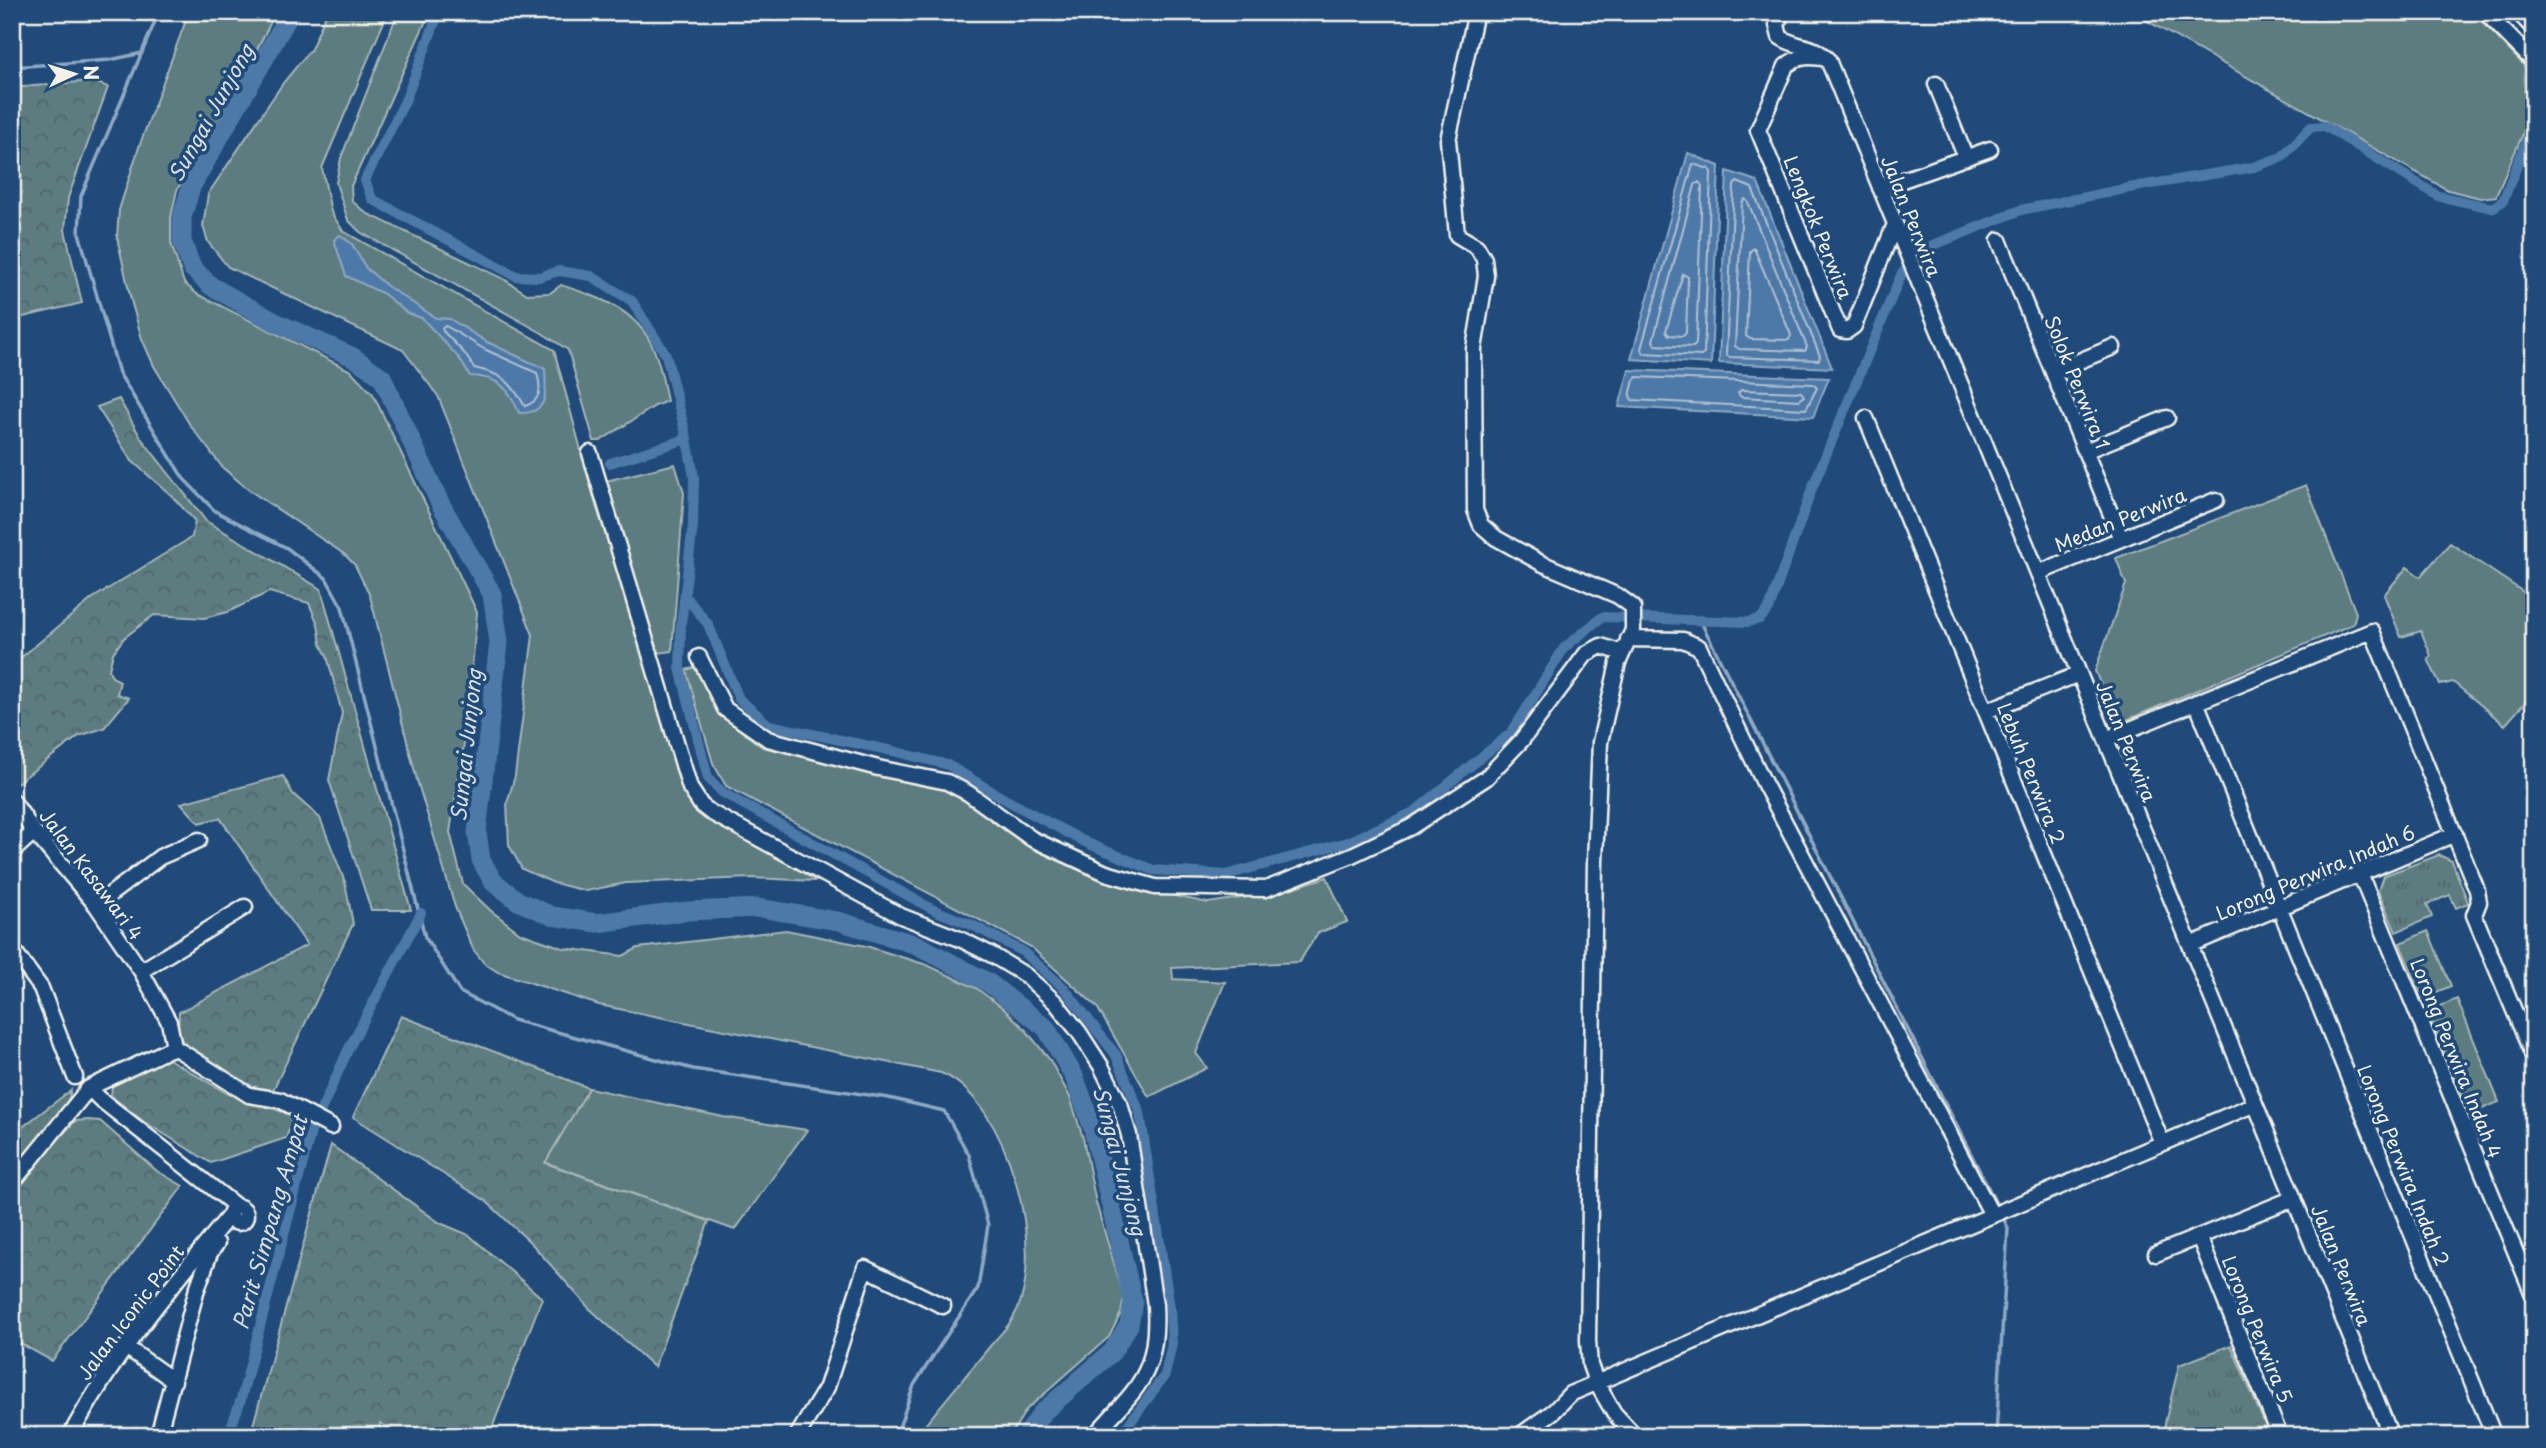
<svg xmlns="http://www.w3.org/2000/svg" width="2546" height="1448" viewBox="0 0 2546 1448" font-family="'Playpen Sans',sans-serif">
<defs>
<pattern id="forest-crowns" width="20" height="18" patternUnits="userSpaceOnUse" patternTransform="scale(1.75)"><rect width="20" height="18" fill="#5b7c80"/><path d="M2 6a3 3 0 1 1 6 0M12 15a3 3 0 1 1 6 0" fill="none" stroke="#536566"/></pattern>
<pattern id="park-tufts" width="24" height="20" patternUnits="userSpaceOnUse" patternTransform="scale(1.75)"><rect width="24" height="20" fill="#5b7c80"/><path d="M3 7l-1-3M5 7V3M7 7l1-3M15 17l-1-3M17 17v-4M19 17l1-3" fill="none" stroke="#536566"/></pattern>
</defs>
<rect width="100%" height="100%" fill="#1f4a7a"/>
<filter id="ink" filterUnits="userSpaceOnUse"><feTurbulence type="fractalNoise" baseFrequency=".0143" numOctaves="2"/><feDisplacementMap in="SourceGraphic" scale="14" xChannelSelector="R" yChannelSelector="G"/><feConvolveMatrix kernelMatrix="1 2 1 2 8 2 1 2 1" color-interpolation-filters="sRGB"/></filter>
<g filter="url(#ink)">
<path fill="#5b7c80" stroke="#a8b6b4" stroke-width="2" d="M189 12H276L228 106 177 190 171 217V243L184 283 197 294 351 371 373 394 477 612 467 725 450 832 463 884 490 910 520 933 563 948 623 956 638 948 786 930 866 946 927 965 976 988 1003 1008 1025 1029 1050 1060 1070 1097 1083 1138 1096 1203 1124 1297 1121 1313 1109 1337 1026 1410 1010 1436H922L926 1424C947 1398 969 1372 991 1345 998 1336 1009 1327 1014 1316 1049 1255 1008 1100 941 1073L599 1005 498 972 484 963 473 949 455 907 417 780 370 596 355 565 344 554 249 490 223 468 190 425 154 366 142 339 131 300 117 237 119 210 139 147Z
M327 12H388L322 168 331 212 343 231 554 350 595 502 691 801 816 881 752 878 626 883 586 891 554 883 522 869 509 845 507 803 515 776 533 635 438 396 403 350 228 267 208 242 203 226 208 194 283 83 311 49Z
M398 12H430L351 186 352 201 366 213 502 278 527 294 550 293 561 285C604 299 642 311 657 358 662 372 664 387 667 401L655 406 600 441H594L568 350 542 333 360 232 348 220 336 183 341 158Z
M2143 12H2473L2534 76V108L2496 196 2480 198 2448 190 2142 18Z
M675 464 684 493 672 651 658 653 606 481Z
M2306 485 2356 613 2353 624 2117 724 2095 671 2126 584 2116 558Z
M2450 543 2534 599V692L2505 725 2453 682 2440 685 2428 659 2431 656 2421 631 2401 637 2384 595 2407 567 2420 577Z
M696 667 721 715 762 747 948 788 1031 848 1104 881 1208 903 1280 892 1327 877 1347 922 1318 933 1299 962 1172 968 1173 979 1225 982 1196 1053 1207 1068 1149 1097 1097 1007 1031 947 726 786 713 763 686 670Z
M2428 931 2451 986 2422 998 2400 943Z
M2457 999 2499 1102 2470 1114 2428 1011Z
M589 1088 723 1117 807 1130 735 1230 544 1162Z"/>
<path fill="url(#forest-crowns)" stroke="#a8b6b4" stroke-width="2" d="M91 81 108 87 68 198 65 230 82 303 15 319 12 318V88Z
M119 399 141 438 206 521 321 589 411 910H371L329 780 342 713 327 656 321 644 318 624 309 603 269 592 228 612 204 618 154 615 124 638 113 653 109 670 112 677 120 681 117 694 129 698 104 728 79 736 17 783 12 776V665L93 598 192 537 195 521 171 495 132 461 97 407Z
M283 776 293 794 320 818 345 882 353 924 273 1090 262 1093 187 1049 178 1034 179 1012 307 945 220 818 199 823 181 803Z
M401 1016 589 1088 545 1163 709 1221 654 1367 589 1308 532 1244 486 1201 353 1117Z
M167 1058 225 1092 294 1116 286 1138 211 1163 143 1121 111 1096 112 1085Z
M71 1090 67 1104 12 1171V1135Z
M88 1120 100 1121 157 1171 183 1186 52 1361 12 1339V1196L34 1166 75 1121Z
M331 1145 440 1223 469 1235 542 1298 489 1436H403L380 1423 378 1436H250Z"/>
<path fill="url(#park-tufts)" stroke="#a8b6b4" stroke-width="2" d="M2439 855 2452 861 2468 903 2456 908 2450 895 2427 904 2432 917 2396 932 2378 891 2383 876Z
M2231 1345 2270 1436H2165V1423L2179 1365Z"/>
<path fill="#4d79a9" stroke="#90a9c2" stroke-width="2" d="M1688 153 1719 166 1711 364 1631 359Z
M1727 171 1757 181 1832 368 1719 363Z
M340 235 352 244 366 268 387 286 436 318 450 319 487 342 545 369C546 391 550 414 519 413 509 387 498 377 470 376L459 358 422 318 407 313 384 294 346 276 334 240Z
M1629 370 1829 378 1813 417 1619 407Z"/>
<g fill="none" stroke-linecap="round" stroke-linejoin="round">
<path stroke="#b1c1cf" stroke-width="2" d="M1693 164 1709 169 1711 172 1704 354 1701 356 1644 353 1641 349Z
M1699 182 1702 186 1696 344 1693 347 1655 345 1653 341 1695 185Z
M1737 182 1752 188 1820 356 1819 360 1729 357 1726 355 1734 185Z
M1745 199 1748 202 1807 347 1805 351 1739 349 1735 346 1742 203Z
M1754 248 1791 335 1789 340 1750 339 1746 336 1750 251Z
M1683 274 1688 277 1686 333 1683 336 1669 335 1666 331Z
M446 326 484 349 537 373C541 387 542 401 525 406 510 381 503 374 474 368L465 354 443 331 442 328Z
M1637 377 1813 384 1817 388 1806 409 1632 400 1630 396 1634 380Z
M1741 390 1801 392 1804 396 1800 400 1741 397 1738 393Z"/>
<path stroke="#90a9c2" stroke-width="3.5" d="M159 12 81 196 79 233 119 373 183 478 215 511 287 548 326 578 342 607 425 937 460 992 513 1020 693 1069 889 1098 944 1111 969 1155 988 1225 978 1288 914 1385 896 1436
M12 67 110 60 142 53
M1700 620 1999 1209
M1996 1436 2008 1228 2002 1216"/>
<path stroke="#4d79a9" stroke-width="10" d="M439 12 405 101 365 180 372 199 516 276 539 277 559 271 591 276 632 301 666 355 687 439 694 477 693 525 681 625 680 668 708 778 723 793 934 910 972 925 1022 951 1064 988 1116 1055 1140 1113 1170 1308 1172 1344 1165 1375 1120 1436
M610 463 687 439
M685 596 708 624 739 699 769 725 893 751 948 765 1008 801 1089 844 1153 870 1226 875 1348 842 1414 812 1512 732 1564 648 1602 617 1748 622 1760 619 1769 609 1813 486 1901 275 1921 250 2021 210 2134 187 2254 167 2282 157 2311 127 2325 126 2438 196 2492 208 2503 201 2534 122
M228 1436 241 1399 311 1132 349 1048 421 913"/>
<path stroke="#4d79a9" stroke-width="19" d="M291 12 191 187 182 217V241L192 268 211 286 275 322 353 357 382 377 440 503 492 594 499 642 477 832 481 860 493 881 518 901 552 916 597 923 688 911 759 908 838 921 917 945 989 983 1046 1028 1074 1076 1093 1128 1133 1302 1129 1325 1112 1352 1042 1413 1026 1436"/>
<g stroke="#f4f1e8" stroke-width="19">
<path id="minor" d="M1476 12 1448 140 1457 235 1477 247 1484 259 1486 276 1474 349 1475 510 1481 525 1496 538 1541 563 1618 596 1633 607V630L1618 663 1600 742 1595 862 1588 1341 1590 1365 1596 1382 1614 1413 1635 1436
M1782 12 1777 25 1780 37C1797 49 1810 42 1828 60L2391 1436
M2485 12 2534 62
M2518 12 2534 29
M1827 59C1812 56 1798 55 1786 66L1758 130 1840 330 1847 331 1854 326 1895 224
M1936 84 1966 158
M1880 188 1990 149
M1999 240 2121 539
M2053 372 2113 347
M1866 418 2162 1143
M2085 451 2167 418
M590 453 690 788 701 805 710 812 901 916 960 939 992 955 1025 975 1055 1002 1079 1032 1101 1066 1120 1104 1129 1135 1155 1305C1159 1375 1137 1387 1094 1436
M2038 573 2216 500
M1628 639 1683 640 1699 647 1764 783 1992 1215
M699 657 725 709 768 739 878 768 947 782 968 793 1032 839 1106 873 1155 887 1266 889 1352 855 1411 827 1486 778 1521 741 1586 654 1601 646 1622 653
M2196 702 2494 1436
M1986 711 2079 674
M2106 739 2372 631 2477 890 2479 902 2474 915 2534 1058
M12 800 34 832 96 905 141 971 169 1022 174 1047
M12 852 34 832
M2360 874 2534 1297
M96 905 160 857 199 840
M2190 945 2455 834
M12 948 41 988 75 1077
M141 971 245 907
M174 1047 249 1095 280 1100 331 1127
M89 1088 100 1099 237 1207
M12 1183 89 1088 174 1047
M230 1215a8 8 0 1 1 16 0a8 8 0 1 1-16 0Z
M2199 1237 2280 1436
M2156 1254 2294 1198
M126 1347 174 1381
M70 1436C113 1356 171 1286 229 1216
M158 1436 196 1292 210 1253 217 1243
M797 1436 827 1387 865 1268 943 1306
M1519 1436 1554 1411 1570 1394 2255 1104"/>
</g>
<use href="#minor" stroke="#1f4a7a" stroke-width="14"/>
</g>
</g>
<g text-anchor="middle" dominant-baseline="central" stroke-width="7" stroke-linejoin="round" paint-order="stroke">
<g font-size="19" fill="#f4f1e8" stroke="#1f4a7a">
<text transform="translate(1912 216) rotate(68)">Jalan Perwira</text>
<text transform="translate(1819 227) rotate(68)">Lengkok Perwira</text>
<text transform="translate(2078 382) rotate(68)">Solok Perwira 1</text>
<text transform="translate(2120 519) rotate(-22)">Medan Perwira</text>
<text transform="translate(2127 741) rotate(68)">Jalan Perwira</text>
<text transform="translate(2032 773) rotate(68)">Lebuh Perwira 2</text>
<text transform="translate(2315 872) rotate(-23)">Lorong Perwira Indah 6</text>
<text transform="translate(92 874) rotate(53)">Jalan Kasawari 4</text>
<text transform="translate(2457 1058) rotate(68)">Lorong Perwira Indah 4</text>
<text transform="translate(2404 1165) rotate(68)">Lorong Perwira Indah 2</text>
<text transform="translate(2342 1265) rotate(68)">Jalan Perwira</text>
<text transform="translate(130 1312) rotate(-53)">Jalan Iconic Point</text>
<text transform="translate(2258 1329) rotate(68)">Lorong Perwira 5</text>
</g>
<g font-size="21" font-style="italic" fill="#dbdfdf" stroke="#1f4a7a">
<text transform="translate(210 112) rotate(-61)">Sungai Junjong</text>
<text transform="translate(465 745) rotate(-84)">Sungai Junjong</text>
<text transform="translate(1121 1161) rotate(75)">Sungai Junjong</text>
<text transform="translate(269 1222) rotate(-74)">Parit Simpang Ampat</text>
</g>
</g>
<rect width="2546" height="1448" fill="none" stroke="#1f4a7a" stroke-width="42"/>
<rect x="21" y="21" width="2504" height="1406" fill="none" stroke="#f4f1e8" stroke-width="2.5" filter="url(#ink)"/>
<g transform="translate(74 74) rotate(86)" stroke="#1f4a7a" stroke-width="5" paint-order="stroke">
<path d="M0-5L12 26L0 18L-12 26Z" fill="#f4f1e8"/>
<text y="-10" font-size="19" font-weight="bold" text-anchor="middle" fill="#f4f1e8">N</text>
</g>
</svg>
